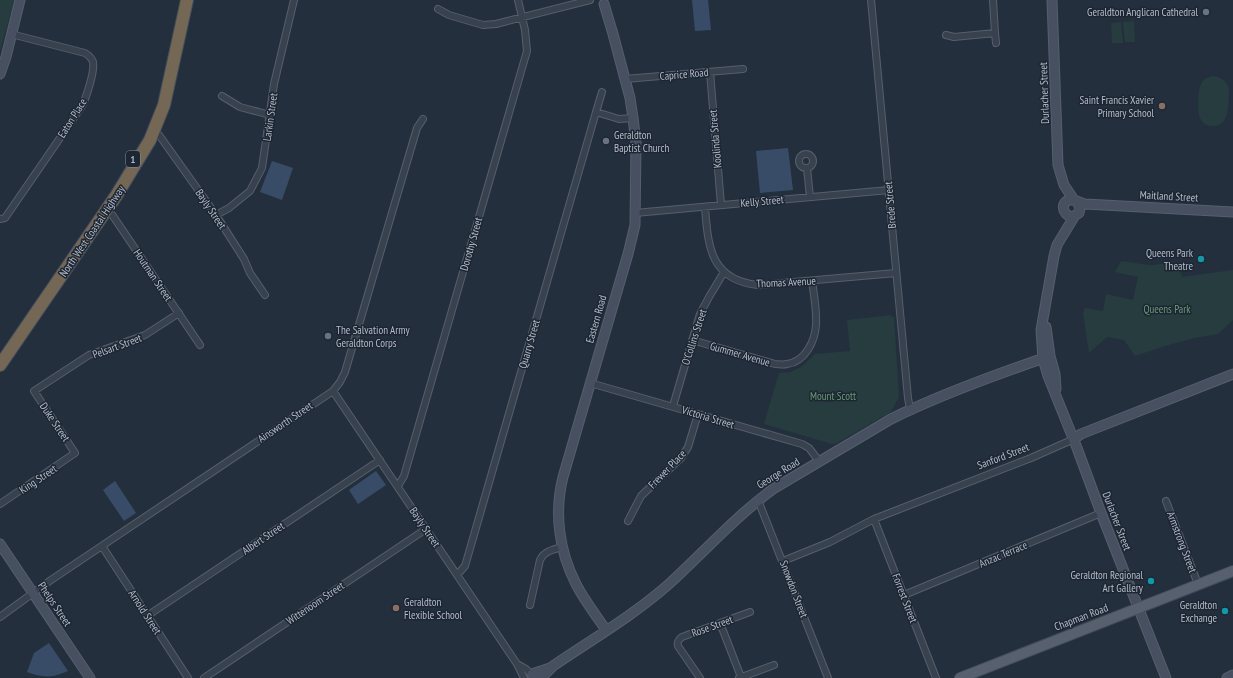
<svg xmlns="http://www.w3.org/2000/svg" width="1233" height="678" viewBox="0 0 1233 678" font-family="'PT Sans Narrow',sans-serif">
<rect width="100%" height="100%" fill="#242f3e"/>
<path fill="#263c3f" d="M0 0H14L0 52Z
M1134 21 1135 42H1125L1123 22Z
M1121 22 1123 43H1112L1111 23Z
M1213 76C1221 77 1227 81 1229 89 1228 101 1231 127 1212 126 1207 126 1202 123 1200 118 1197 112 1198 90 1201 84 1203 79 1208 77 1213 76Z
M1121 261C1130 262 1140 264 1149 265 1161 266 1168 258 1179 267L1182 277 1233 270V320L1218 334 1194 338 1165 346 1135 356 1124 340 1107 337 1089 353 1083 313 1085 308 1103 311 1106 294 1133 300 1138 277 1115 272Z
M891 315V317H894L899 397 891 412 837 443 832 444 764 424 779 373 791 372 801 367 815 354 850 351 847 320Z"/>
<path fill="#394c67" d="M692 0H708L711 30 695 31Z
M788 148 793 190 760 193 756 151Z
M272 161 293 168 282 200 260 192Z
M376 471 386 485 358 504 349 490Z
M115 481 136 513 124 521 103 490Z
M49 643 68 671C52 678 44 678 27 672L34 653Z"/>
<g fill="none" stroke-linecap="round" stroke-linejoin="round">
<g stroke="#565f6c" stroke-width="8">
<path id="street" d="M871 0 908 398 910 409
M438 9 449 15 483 25 496 24 590 0
M995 33 996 43
M946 35 954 37 995 33 993 0
M710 72 721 205
M625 79 743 69
M222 96 240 107 270 115
M596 112 602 92
M152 131 159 135 216 215 244 259 250 273 265 295
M799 161a7 7 0 1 1 14 0a7 7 0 1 1-14 0Z
M807 168 810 197
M705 207C708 246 710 280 758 285L896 273
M106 208 113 216 200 345
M635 213 889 190
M216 215 229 208 250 191 262 168 274 84 294 0
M0 219 5 218 82 106C86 98 95 71 93 62 92 58 88 55 85 53L11 34
M692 340 775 364C779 364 783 365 787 364 805 362 815 341 816 325 817 311 814 295 812 281
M590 383 802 444 809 448 819 461
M333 391 517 664 524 678
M673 406 700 314 709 297 724 272
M398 486 404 476 527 51 525 30 518 0
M758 500 828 678
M1166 501 1198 584
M0 504 75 453 34 391 89 355 145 335 179 313
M874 519 936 678
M628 521 641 496 681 458 688 447 698 414
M102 546 188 678
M783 561 830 542 874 519 1031 458 1074 439
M457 575 465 566 596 112 619 119 633 118
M904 595 1101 513
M530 605 540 560C544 551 553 550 562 547
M147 616 380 460
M0 617 51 580 333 391 340 382 345 372 417 128 423 119
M716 625 722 628 741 677
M517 664 526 669 531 674
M204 678 426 529
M700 678 678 646C677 642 678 640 682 637L750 612
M739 678 774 665"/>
</g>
<g stroke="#565f6c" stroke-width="11">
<path id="secondary" d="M1052 0 1058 165 1064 185 1074 200
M604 4 613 34 630 98 633 118 636 143 635 225 628 254 563 477C554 513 559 551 576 584 584 600 596 615 606 630
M0 74 6 57 20 0
M1077 201 1080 208 1079 213 1072 217C1060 214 1061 199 1072 200 1076 200 1081 203 1085 204L1233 212
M1074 217 1057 245 1054 256 1041 330 1043 359 1048 376 1077 448 1101 513 1166 678
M1046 327 1050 356 1055 374 1056 389
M1074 439 1081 434 1233 374
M0 544 90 678
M532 674 550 668
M541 678 553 666C591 640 634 615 669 584 704 552 735 517 773 489L891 419C941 394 997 374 1050 356
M1227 678 1233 675"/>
</g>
<g stroke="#414a57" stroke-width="12">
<path id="primary" d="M960 678 1233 571"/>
</g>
<g stroke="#434c59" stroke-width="14">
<path id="highway" d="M0 365 116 196 150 140 164 105 187 0"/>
</g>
<use href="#street" stroke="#38414e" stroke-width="6"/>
<use href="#secondary" stroke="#465061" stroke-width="9"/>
<use href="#primary" stroke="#56606e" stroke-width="10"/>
<use href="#highway" stroke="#746855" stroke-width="12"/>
</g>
<g fill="#6b7280" stroke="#1d2633" stroke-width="1.5">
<circle cx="1206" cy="12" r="4"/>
<circle cx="606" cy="141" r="4"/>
<circle cx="328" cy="336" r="4"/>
</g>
<g fill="#8d6e63" stroke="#1d2633" stroke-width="1.5">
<circle cx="1162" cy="106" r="4"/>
<circle cx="396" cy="608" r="4"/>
</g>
<g fill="#0f9aa8" stroke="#1d2633" stroke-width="1.5">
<circle cx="1201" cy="259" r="4"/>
<circle cx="1151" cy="581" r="4"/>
<circle cx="1225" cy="611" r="4"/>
</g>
<g text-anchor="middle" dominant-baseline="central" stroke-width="3" stroke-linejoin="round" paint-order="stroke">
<rect fill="#1d2633" stroke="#878f9c" stroke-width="1" x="126" y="151" width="14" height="16" rx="3"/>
<g font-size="10" font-weight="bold" fill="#b4bcc9">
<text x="133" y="159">1</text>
</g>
<g font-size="11" fill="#b4bcc9" stroke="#1d2633" text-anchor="end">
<text x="1198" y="12">Geraldton Anglican Cathedral</text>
<text x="1154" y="100">Saint Francis Xavier<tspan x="1154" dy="13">Primary School</tspan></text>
<text x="614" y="135" text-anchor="start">Geraldton<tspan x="614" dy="13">Baptist Church</tspan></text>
<text x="1193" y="253">Queens Park<tspan x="1193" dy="13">Theatre</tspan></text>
<text x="336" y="330" text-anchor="start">The Salvation Army<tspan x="336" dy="13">Geraldton Corps</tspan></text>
<text x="1143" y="575">Geraldton Regional<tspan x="1143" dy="13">Art Gallery</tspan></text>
<text x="404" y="602" text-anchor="start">Geraldton<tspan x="404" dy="13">Flexible School</tspan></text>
<text x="1217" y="605">Geraldton<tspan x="1217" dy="13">Exchange</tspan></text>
</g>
<g font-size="11" fill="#b4bcc9" stroke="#1d2633">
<text transform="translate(684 74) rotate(-5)">Caprice Road</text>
<text transform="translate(1044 93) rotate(-92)">Durlacher Street</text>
<text transform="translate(270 117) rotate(-82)">Larkin Street</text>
<text transform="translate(72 118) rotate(-58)">Eaton Place</text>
<text transform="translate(715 139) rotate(-95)">Koolinda Street</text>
<text transform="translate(1169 196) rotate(3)">Maitland Street</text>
<text transform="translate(762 201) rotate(-5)">Kelly Street</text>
<text transform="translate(890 205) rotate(-95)">Brede Street</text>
<text transform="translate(211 209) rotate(56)">Bayly Street</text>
<text transform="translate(92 231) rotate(-56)">North West Coastal Highway</text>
<text transform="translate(471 244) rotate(-74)">Dorothy Street</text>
<text transform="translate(153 275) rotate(56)">Houtman Street</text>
<text transform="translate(786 282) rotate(-3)">Thomas Avenue</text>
<text transform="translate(596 319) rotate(-74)">Eastern Road</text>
<text transform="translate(694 337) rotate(-72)">O'Collins Street</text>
<text transform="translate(529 344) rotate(-74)">Quarry Street</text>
<text transform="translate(117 346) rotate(-20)">Pelsart Street</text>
<text transform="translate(740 354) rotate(16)">Gummer Avenue</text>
<text transform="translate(708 417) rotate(17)">Victoria Street</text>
<text transform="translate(55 422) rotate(56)">Duke Street</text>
<text transform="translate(285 422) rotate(-34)">Ainsworth Street</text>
<text transform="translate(1003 456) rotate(-21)">Sanford Street</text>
<text transform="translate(667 469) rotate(-46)">Frewer Place</text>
<text transform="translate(778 473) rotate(-32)">George Road</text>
<text transform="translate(38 479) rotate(-34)">King Street</text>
<text transform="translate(1117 521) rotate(69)">Durlacher Street</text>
<text transform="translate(425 527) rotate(56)">Bayly Street</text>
<text transform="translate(263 538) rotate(-34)">Albert Street</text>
<text transform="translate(1182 542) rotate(69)">Armstrong Street</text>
<text transform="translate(1003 554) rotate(-23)">Anzac Terrace</text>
<text transform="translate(794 589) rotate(69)">Snowdon Street</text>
<text transform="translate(905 598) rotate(69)">Forrest Street</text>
<text transform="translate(315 603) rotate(-34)">Wittenoom Street</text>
<text transform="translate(55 604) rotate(56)">Phelps Street</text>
<text transform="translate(145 612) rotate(57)">Arnold Street</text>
<text transform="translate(1081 617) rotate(-21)">Chapman Road</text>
<text transform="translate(712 626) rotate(-20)">Rose Street</text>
</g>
<g font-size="11" fill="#6b9a76" stroke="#1d2633">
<text x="1167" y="309">Queens Park</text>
<text x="833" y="396">Mount Scott</text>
</g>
</g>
</svg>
